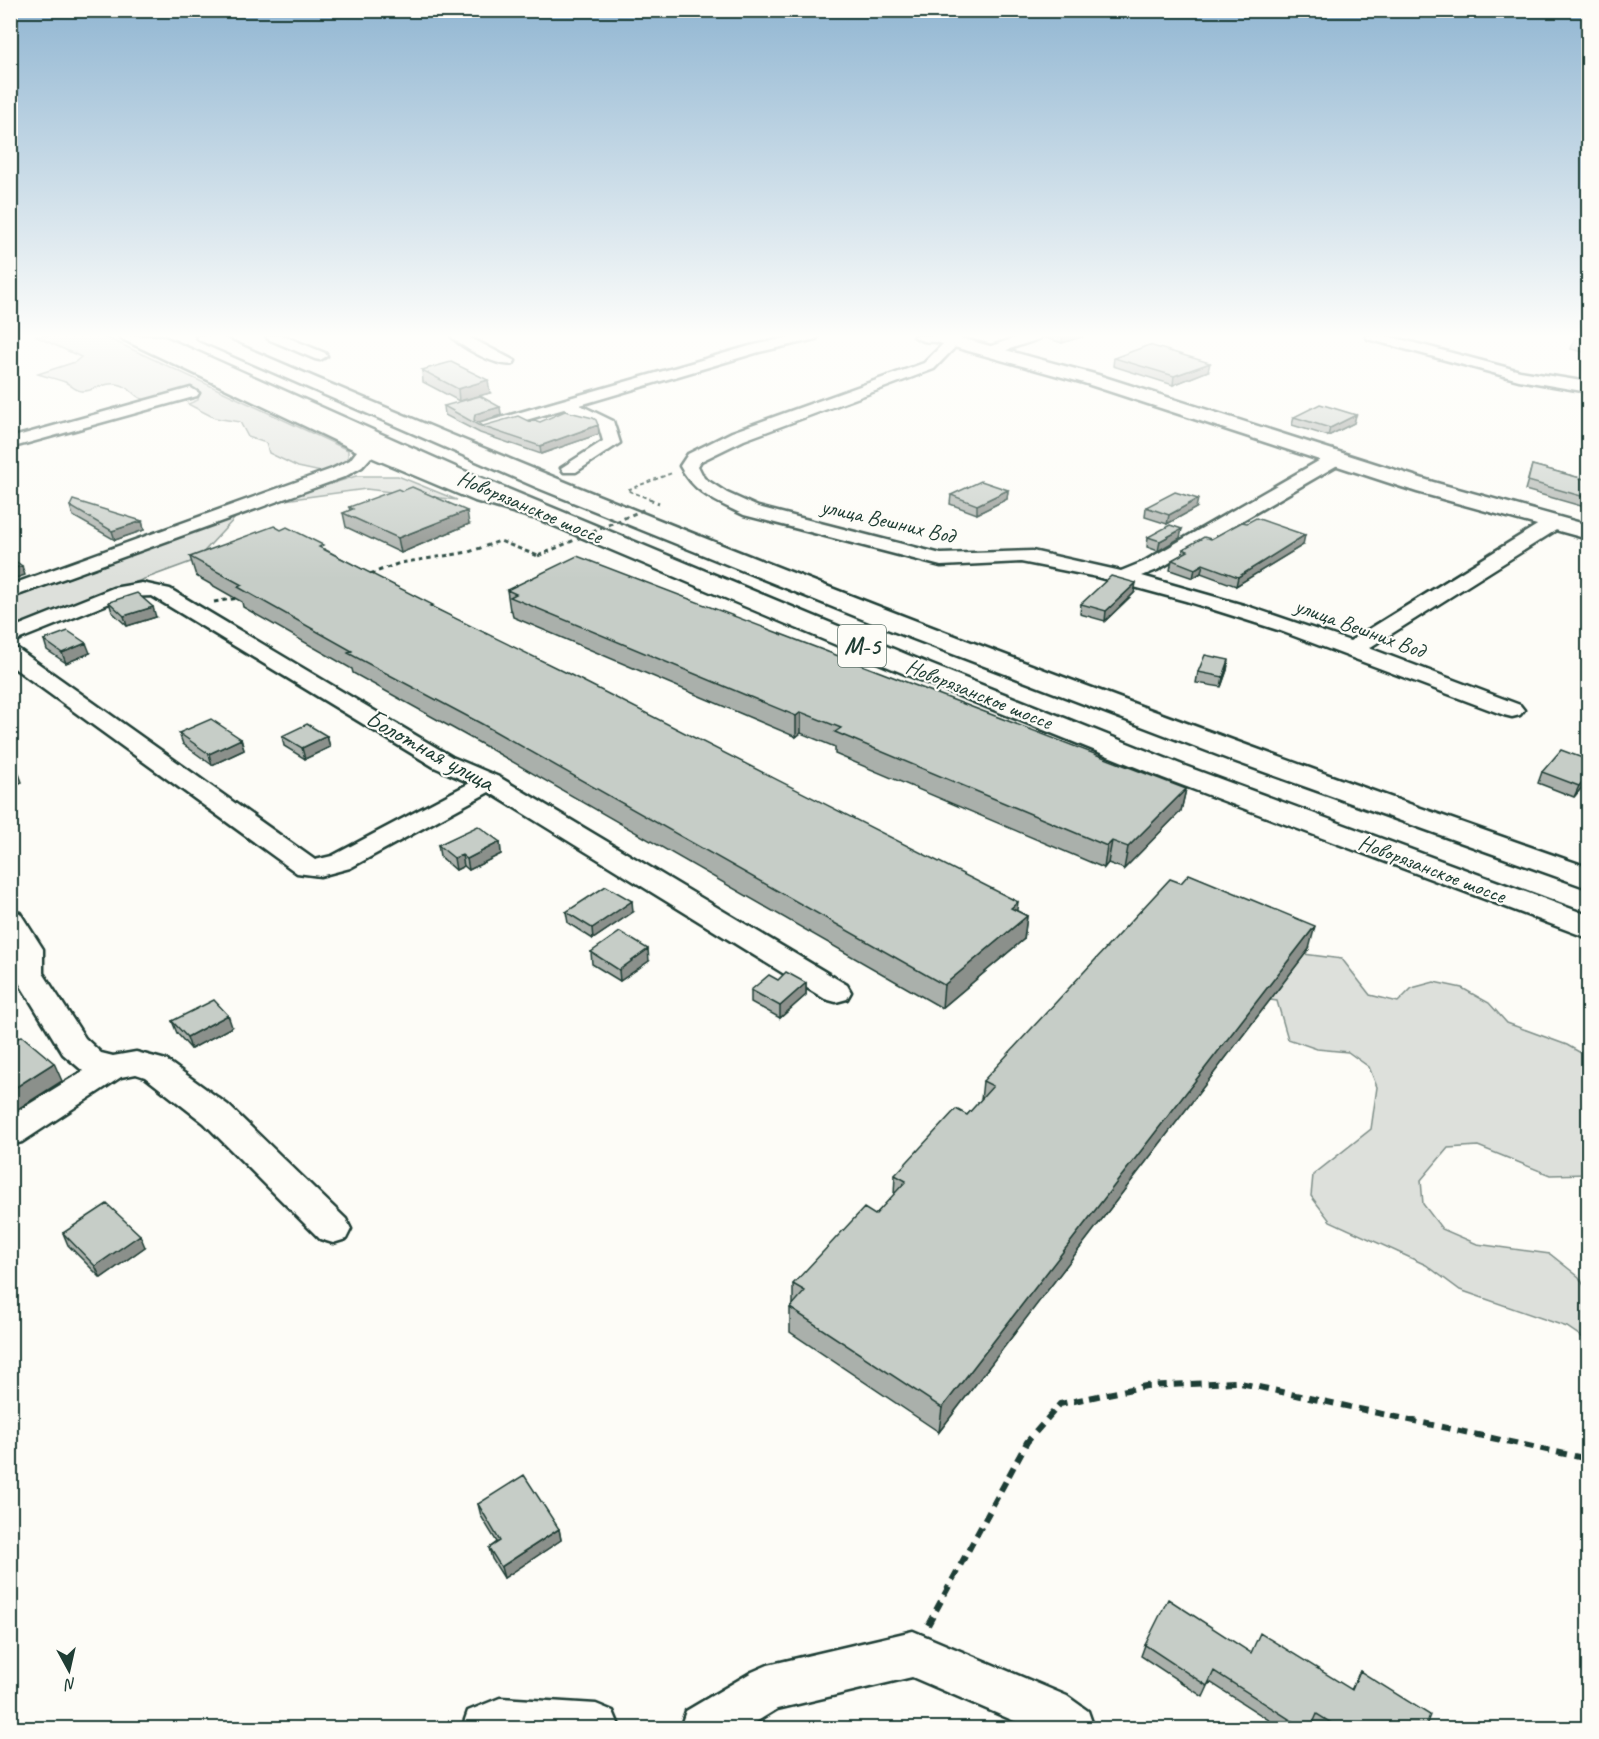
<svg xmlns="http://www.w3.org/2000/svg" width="1599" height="1739" viewBox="0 0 1599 1739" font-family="Caveat,sans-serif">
<rect width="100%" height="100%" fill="#fdfcf7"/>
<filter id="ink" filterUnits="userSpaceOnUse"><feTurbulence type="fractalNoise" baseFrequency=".0167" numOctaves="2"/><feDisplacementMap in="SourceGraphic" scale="12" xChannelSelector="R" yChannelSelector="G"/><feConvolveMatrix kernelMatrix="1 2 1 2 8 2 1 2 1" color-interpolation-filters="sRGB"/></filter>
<g filter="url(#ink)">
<path fill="#dde0db" stroke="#7e8e88" stroke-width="1.5" d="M35 336H99L112 340 348 450V463L321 472 298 467 269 453 266 443 248 437 240 422 215 418 188 404 198 400 199 395C184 387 165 400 149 400 135 400 133 389 121 385 103 380 96 392 81 391 75 390 71 385 65 382 57 379 47 377 38 374L75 362 81 357Z
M356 476H398L457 500 366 489 277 501Z
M236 517 196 560 11 628V599Z
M1288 952 1342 959 1370 995 1398 1002 1412 988 1434 982 1462 988 1489 1003 1507 1023 1567 1045 1588 1057V1174L1550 1175 1478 1146 1448 1148 1421 1180 1423 1204 1442 1229 1477 1244 1550 1254 1579 1277 1588 1292V1341L1567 1327 1460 1290 1426 1265 1330 1221 1311 1196 1313 1175 1371 1129 1377 1087 1369 1067 1348 1052 1317 1049 1288 1039 1277 1001 1250 997Z"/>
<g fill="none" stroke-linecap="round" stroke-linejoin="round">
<g stroke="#1f3d34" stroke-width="5">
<path id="minor" d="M120 336H138L417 465 487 493 540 508 542 512 540 516 533 518 475 501 371 457 362 467 344 477 10 598V585L332 469 350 460 357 451 122 339Z
M266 336H284L325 353 327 356 320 360 315 359 268 339Z
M451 336H467L515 361 513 364C499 368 460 347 451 336Z
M794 336H818L816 339 759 352 580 405 613 421 620 443 576 472H564L561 468 603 441 599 427 564 409 485 432 477 427 479 424 750 346Z
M914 336H946L947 337C940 344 921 343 914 336Z
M1021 336H1041L1039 339 995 354 990 355 983 351 985 348Z
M1366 336H1388L1520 371 1588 382V392L1519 380 1368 339Z
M954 337 961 341 934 369 744 440 701 461 698 466 704 478 727 493 758 507 941 554 1032 551 1121 571 1143 562 1329 455H1341L1344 459 1341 463 1157 570 1142 576 1247 606 1350 641 1547 519H1561L1563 523 1561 527 1369 648 1520 705 1524 710 1520 715 1512 717 1504 715 1278 630 1186 601 1097 577 1021 562 941 566 744 515C716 501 696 495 680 466L688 454 732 432 924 363 949 338Z
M191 388 199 393 197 396 10 448V438Z
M142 583 170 589 452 757 499 777 847 985 851 992 847 999 836 1002 825 999 489 792 350 868 320 876 297 873 10 665V648L18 649 315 860 332 856 470 783 434 767 152 596 125 597 10 643V629L113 588Z
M10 910 20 913 43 949V973L85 1038 101 1053 113 1056 136 1052 166 1060 228 1105 346 1219 351 1229 346 1239 333 1243 320 1239 204 1123 145 1077 136 1074 121 1077 22 1142 10 1145V1116L83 1071 63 1054 13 973 15 949 10 942Z
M913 1631 1067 1696 1088 1711 1094 1728H1031L912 1677 777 1709 746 1728H680L686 1711 752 1672 768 1665Z
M500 1698 596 1704 613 1711 620 1728H462L468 1711Z"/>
</g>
<g stroke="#1f3d34" stroke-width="5">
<path id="major" d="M926 336H953L1098 375 1433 482 1588 525V539L1417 492 1084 383 929 340Z"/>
</g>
<g stroke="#1f3d34" stroke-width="5">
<path id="highway" d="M139 336H162L462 470 932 665 1185 766 1588 915V938L1163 778 912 677 446 480 142 340Z
M196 336H219C668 531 1126 706 1588 867V888L1228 759 882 627 538 488 199 340Z"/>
</g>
<path stroke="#1f3d34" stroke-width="2" stroke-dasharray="4 3" stroke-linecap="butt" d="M652 500 627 490 672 473"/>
<path stroke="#1f3d34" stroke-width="3" stroke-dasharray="4.5 4" stroke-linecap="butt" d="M649 499 659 503
M370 574 400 563 469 552 500 541 538 556
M214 602 238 598"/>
<path stroke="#1f3d34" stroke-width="6" stroke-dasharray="10 7" stroke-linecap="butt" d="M928 1625 1027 1442 1060 1404 1146 1386 1236 1382 1588 1459"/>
<use href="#minor" fill="#fdfcf7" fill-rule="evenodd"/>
<use href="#major" fill="#fdfcf7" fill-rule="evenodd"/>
<use href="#highway" fill="#fdfcf7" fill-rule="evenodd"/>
<path stroke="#1f3d34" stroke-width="3" stroke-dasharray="4.5 4" stroke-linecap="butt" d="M538 556 645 509"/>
</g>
<path fill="#aab0ab" stroke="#1f3d34" stroke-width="1.5" d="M1042 336H1084L1062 343 1043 337Z
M1588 336V353L1571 349 1575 337Z
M1114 358 1208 371 1173 385 1113 366Z
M422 370 490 393 459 401 423 382Z
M444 406 500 407 501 415 477 422 483 426 540 422 599 434 541 454 480 433 445 415Z
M1356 415 1354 423 1328 436 1292 425 1294 417Z
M1532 465 1588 480V508L1525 490Z
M1008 490 1007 499 977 514 950 504 951 495Z
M70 506 142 521 144 530 115 540 73 516Z
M349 507 469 524 401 553 346 527 343 513 350 511Z
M1146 507 1196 508 1167 524 1145 517Z
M1148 537 1180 538 1158 551 1147 547Z
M1211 539 1303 545 1236 586 1201 573 1193 578 1170 570 1172 560 1182 555 1183 549Z
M324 549 434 608 1027 916 1024 939 942 1008 485 746 353 673 352 669 243 607 242 602 196 576 190 557Z
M507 590 1186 789 1181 811 1124 869 1108 863 1104 868 835 754V747L801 733 796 737 513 617 512 611 510 610Z
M1134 593 1105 621 1080 614 1081 604Z
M109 602 156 617 127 626 112 612Z
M44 640 90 653 66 663 47 650Z
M1227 670 1221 687 1196 683 1198 672Z
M179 733 241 739 244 750 212 765 183 744Z
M282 736H327L330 747 305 759 284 746Z
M1588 760V780L1574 797 1538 783 1542 772Z
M500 842 501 854 469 870 464 866 456 870 440 856 438 845Z
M566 912H633L593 939 568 923Z
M1309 949 939 1432 790 1332V1308L793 1304V1284L875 1215 894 1195 895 1175 967 1115 981 1100 983 1081Z
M591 952 649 961 620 981 592 964Z
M778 980 806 983V995L780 1018 751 1002V990Z
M172 1021 232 1027 191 1049 177 1033Z
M63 1233 145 1247 101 1278 68 1245Z
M478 1504 559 1529 561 1540 504 1578 492 1559 489 1548 497 1542 481 1516Z
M1145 1645 1251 1653 1351 1690 1360 1671 1425 1728H1316L1312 1726 1311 1728H1281L1210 1682 1203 1697 1141 1656Z"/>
<path fill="#8b908b" stroke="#1f3d34" stroke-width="1.5" d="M1063 336H1084L1062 343Z
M1210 363 1208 371 1173 385 1174 376Z
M488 380 490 393 459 401 458 389Z
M500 407 501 415 476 423 474 420 475 414Z
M1356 415 1354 423 1328 436 1330 428Z
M598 425 599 434 541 454 540 446Z
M1008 490 1007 499 977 514V505Z
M1198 499 1196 508 1167 524 1169 515Z
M467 511 469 524 401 553 398 538Z
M142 521 144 530 115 540 112 531Z
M1182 529 1180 538 1158 551 1160 541Z
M1305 535 1303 545 1236 586 1238 577Z
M1203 564 1201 573 1193 578 1195 569Z
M22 566 25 575 10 580V569Z
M1136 583 1134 593 1105 621 1106 611Z
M153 607 156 617 127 626 124 616Z
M86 643 90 653 66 663 62 653Z
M1229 660 1227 670 1221 687 1223 677Z
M801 712V733L796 737V716Z
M327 736 330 747 305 759 302 748Z
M241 739 244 750 212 765 209 754Z
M18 771 22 782 10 787V774Z
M1588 774V780L1574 797 1579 786Z
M1186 789 1181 811 1124 869 1128 847Z
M1112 841 1108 863 1104 868 1107 846Z
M500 842 501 854 469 870 467 859Z
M462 855 464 866 456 870 454 858Z
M632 901 633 912 593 939 592 928Z
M1018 902 1015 925 1011 908Z
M1027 916 1024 939 942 1008 944 985Z
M1315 926 1309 949 939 1432 942 1408Z
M648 949 649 961 620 981 619 970Z
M806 983V995L780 1018V1006Z
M228 1015 232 1027 191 1049 187 1037Z
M54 1063 62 1081 10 1114V1091Z
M140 1235 145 1247 101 1278 95 1266Z
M559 1529 561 1540 504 1578 501 1567Z"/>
<path fill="#c6cdc7" stroke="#1f3d34" stroke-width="1.5" d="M1577 336H1588V340L1575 337Z
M1149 345 1210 363 1174 376 1114 358Z
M451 362 488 380 458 389 422 370Z
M480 396 500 407 475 414 474 420 483 426 518 416 530 422 534 420 540 422 565 411 593 418 596 420 598 425 540 446 478 425 444 406Z
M1320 404 1356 415 1330 428 1294 417Z
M1532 465 1588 480V498L1528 481Z
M981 481 1008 490 977 505 951 495Z
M412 487 467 511 398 538 343 513 353 509 349 507 398 489 402 491Z
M1175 492 1198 499 1169 515 1146 507Z
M73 500 142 521 112 531 70 506Z
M1256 518 1305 535 1238 577 1203 564 1195 569 1172 560 1188 551 1183 549 1204 537 1211 539 1242 522 1247 523Z
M1170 525 1182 529 1160 541 1148 537Z
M274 526 281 530 287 527 323 545 319 547 433 605 430 606 565 672 1018 902 1011 908 1027 916 944 985 482 724 348 653 352 651 238 587 242 585 190 557Z
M577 556 1186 789 1128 847 1112 841 1107 846 835 732 841 728 801 712 796 716 510 597 516 594 507 590Z
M10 557 22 566 10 569Z
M1111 576 1136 583 1106 611 1081 604Z
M137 593 153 607 124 616 109 602Z
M68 631 86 643 62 653 44 640Z
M1205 655 1229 660 1223 677 1198 672Z
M211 719 241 739 209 754 179 733Z
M307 724 327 736 302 748 282 736Z
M1561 750 1588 760V774L1579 786 1542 772Z
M10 765 18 771 10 774Z
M478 826 500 842 467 859 462 855 454 858 438 845Z
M1189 874 1315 926 942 1408 790 1308 805 1291 793 1284 864 1208 875 1215 906 1181 895 1175 956 1109 967 1115 993 1086 983 1081 1170 879 1181 883Z
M606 886 632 901 592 928 566 912Z
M620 932 648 949 619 970 591 952Z
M786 972 806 983 780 1006 751 990 769 975 778 980Z
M214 1000 228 1015 187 1037 172 1021Z
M22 1036 54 1063 10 1091V1042Z
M107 1204 140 1235 95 1266 63 1233Z
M524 1475 559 1529 501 1567 489 1548 500 1541 478 1504Z
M1168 1599 1251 1653 1260 1633 1352 1690 1360 1671 1430 1715 1425 1728H1339L1317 1714 1311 1728H1303L1214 1671 1207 1686 1145 1645Z"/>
</g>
<linearGradient id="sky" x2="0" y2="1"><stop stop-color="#91b6d2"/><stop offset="0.58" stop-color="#fefefb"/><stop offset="1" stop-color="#fefefb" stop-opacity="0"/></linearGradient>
<rect width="1599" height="579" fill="url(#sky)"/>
<g text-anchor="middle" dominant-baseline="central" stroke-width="4.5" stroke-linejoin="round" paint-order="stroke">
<g font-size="22" fill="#1f3d34" stroke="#fdfcf7">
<text transform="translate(530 507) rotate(23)">Новорязанское шоссе</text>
<text transform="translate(888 521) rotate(13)">улица Вешних Вод</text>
<text transform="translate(1360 628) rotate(20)">улица Вешних Вод</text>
<text transform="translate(979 694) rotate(22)">Новорязанское шоссе</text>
<text transform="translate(1432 869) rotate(21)">Новорязанское шоссе</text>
</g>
<rect fill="#fdfcf7" stroke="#62766e" stroke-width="1.5" x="838" y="625" width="48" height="42" rx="4.5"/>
<g font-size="24" font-weight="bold" fill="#1f3d34">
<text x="862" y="646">М-5</text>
</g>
<g font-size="26" fill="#1f3d34" stroke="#fdfcf7">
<text transform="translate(430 750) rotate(29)">Болотная улица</text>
</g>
</g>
<rect width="1599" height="1739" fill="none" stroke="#fdfcf7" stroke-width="36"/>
<rect x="18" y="18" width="1563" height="1703" fill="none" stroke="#1f3d34" stroke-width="2" filter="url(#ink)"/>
<g transform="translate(69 1670) rotate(172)" stroke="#fdfcf7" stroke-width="4.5" paint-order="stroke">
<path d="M0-4.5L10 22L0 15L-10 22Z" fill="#1f3d34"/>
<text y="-9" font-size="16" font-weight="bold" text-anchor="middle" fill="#1f3d34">N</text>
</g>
</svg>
